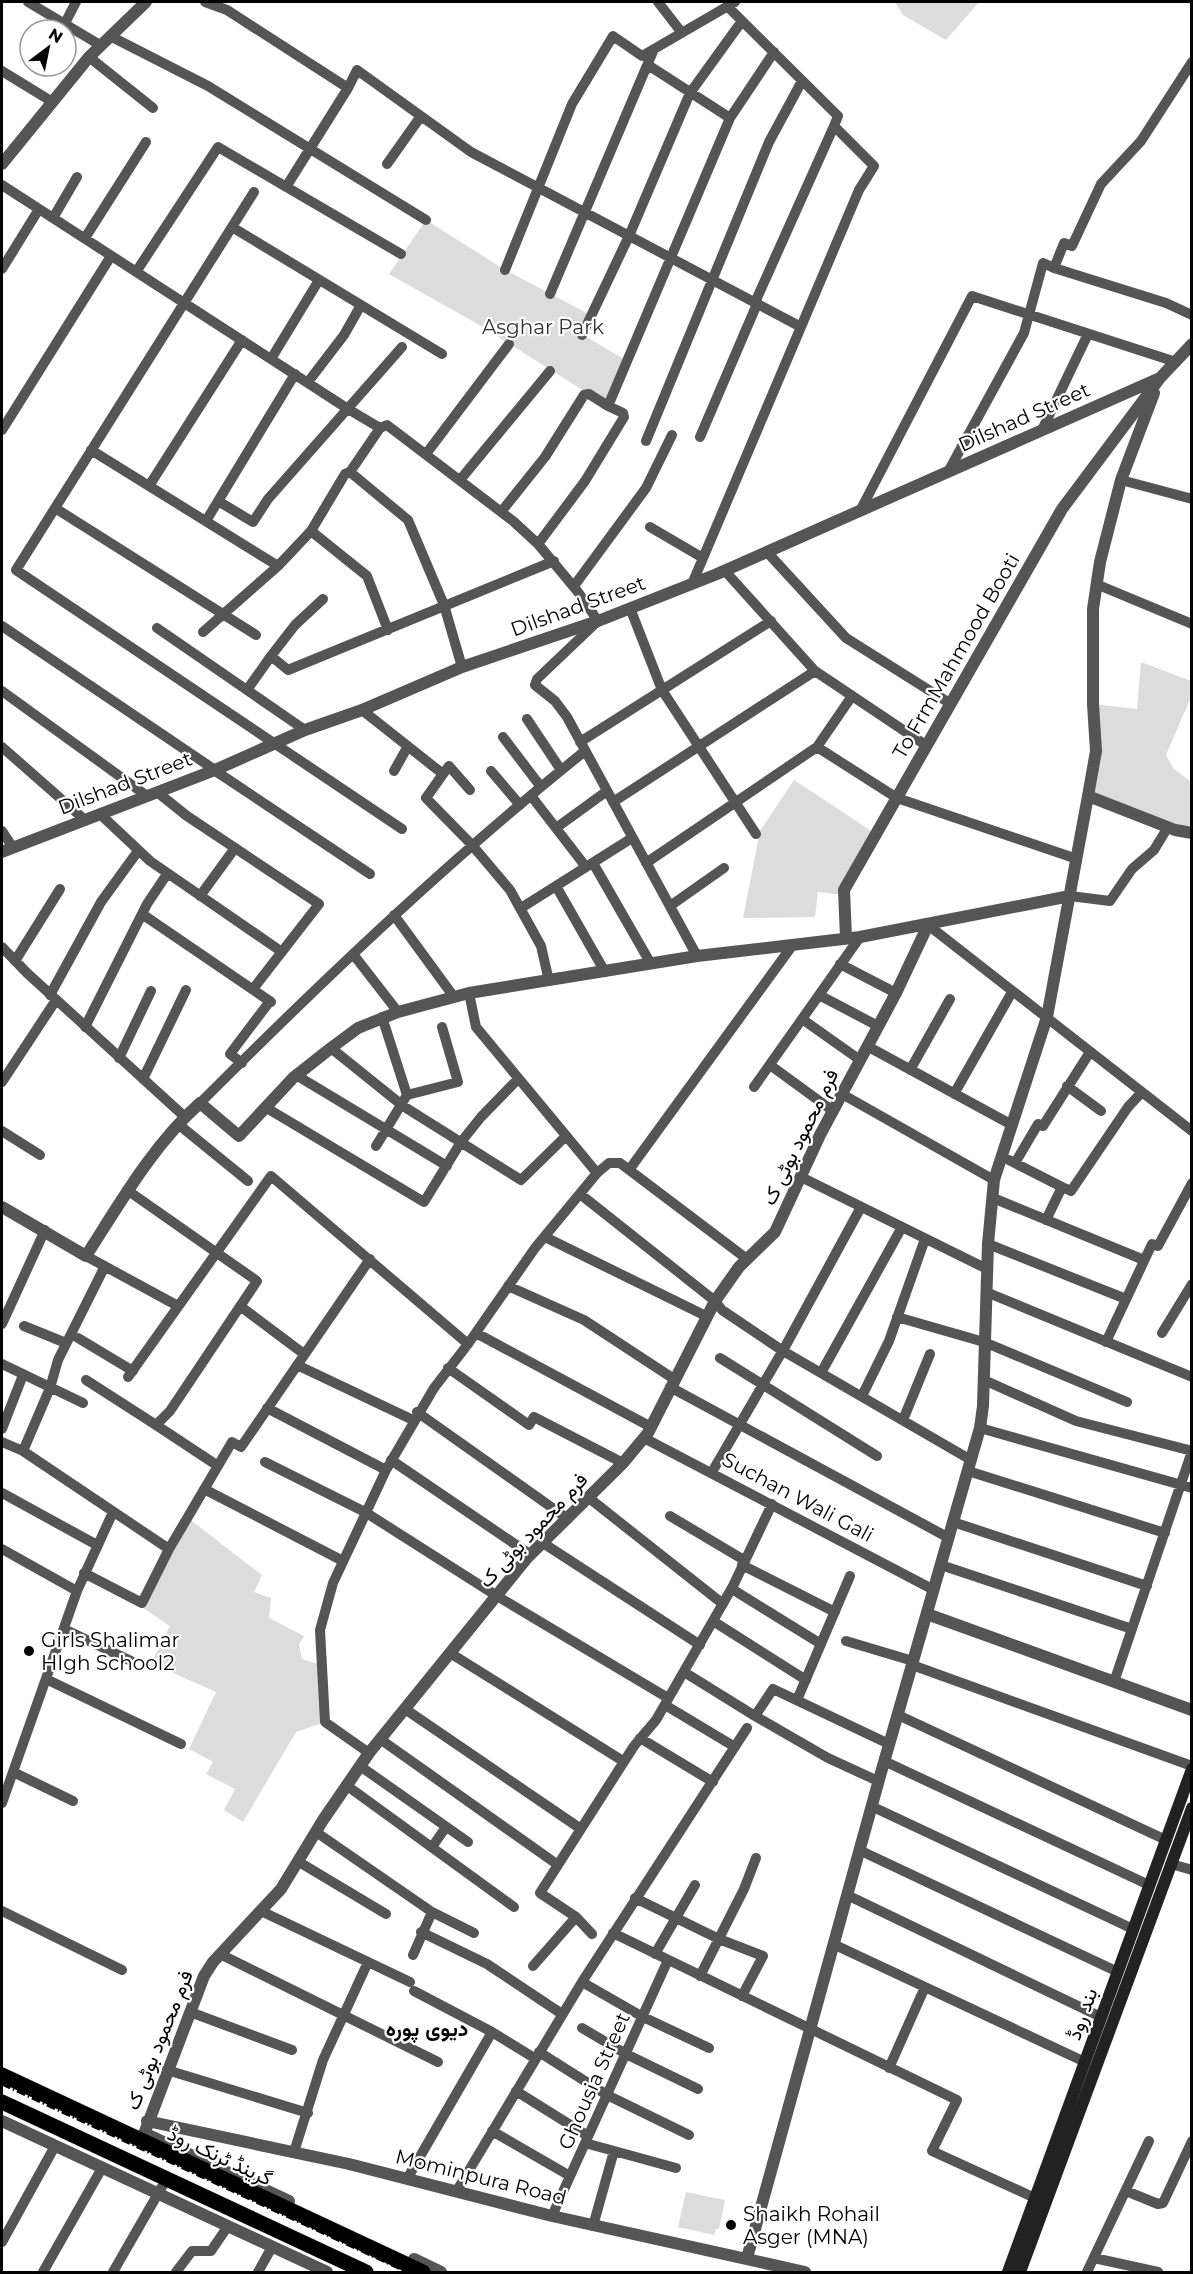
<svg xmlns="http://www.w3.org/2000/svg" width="1193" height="2274" viewBox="0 0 1193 2274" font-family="Montserrat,Vazirmatn,sans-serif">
<rect width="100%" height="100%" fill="#fff"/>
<path fill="#dcdcdc" d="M895 2H979L946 40 903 15Z
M426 220 505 270 587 313 578 332 627 361 608 406 481 326 389 274Z
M1141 662 1191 681V697L1166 755 1174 769 1191 782V833L1088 796 1093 704 1137 709Z
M794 780 876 834 844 895 818 892 815 917 743 918 760 831Z
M184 1515 262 1575 254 1592 271 1598 269 1618 304 1636 299 1645 302 1659 322 1665 325 1722 296 1732 243 1822 224 1810 235 1789 206 1774 213 1762 189 1749 216 1692 151 1663 170 1626 140 1606Z
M686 2192 725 2200 719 2229H716L714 2235 678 2227Z"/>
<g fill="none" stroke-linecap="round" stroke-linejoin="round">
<g stroke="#dbdbdb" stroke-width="16">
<path id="primary" d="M2 2075 423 2272
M2 2102 366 2272"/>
</g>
<path stroke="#555" stroke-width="10" d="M28 2 100 45
M205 2 227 10 348 88 357 70 471 152 801 327
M658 2 682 33
M64 25 76 2
M110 36 208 86 426 220
M89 57 153 108
M1192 62 1141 141 1101 184 1072 246 1064 243 1054 268 1166 303 1192 315
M648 65 730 118 774 52
M2 71 51 101
M387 164 421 116
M2 185 348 409 380 428 387 425 513 521 538 544 578 592 598 621 537 679 535 685 555 701 567 717 697 956
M286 187 348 88
M254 192 16 570 402 829
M53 218 77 177
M232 227 442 354
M85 238 146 142
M2 269 39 209
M505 270 572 104 613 36 642 56 735 2
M136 272 218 147 401 254
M550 294 654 49
M582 335 629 236 690 93 742 21
M271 359 319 280
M308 382 344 335 361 305
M2 430 111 256
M1042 430 1088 334
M700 437 757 304V298L834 126
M646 441 769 142 802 81
M91 450 278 566
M426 454 509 344
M350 472 408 520 444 605 462 667
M948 472 1024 333 1043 263 1054 268
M460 480 550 371
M1121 480 1192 499
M149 486 242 340
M218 501 253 522 268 499 402 347
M55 508 256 635
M860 511 972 296 1176 362
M501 512 545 457 584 395 589 394 608 406 730 118
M206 521 295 374
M650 527 703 558
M311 531 367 576 388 630
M538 544 585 481 624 417 623 413 608 406
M767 552 846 638 951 704
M725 571 815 671 927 746
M692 584 859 190 874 166 834 126 838 116 727 6
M1096 584 1192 624
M574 586 646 488 672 435
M630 608 662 690 756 834
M2 626 215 770
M157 628 305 730
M203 632 278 566 311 531 345 474 350 472 380 428
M271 656 295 625 323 599
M247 690 271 656 288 670 554 561
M2 691 147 796
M362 710 443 774 426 798 472 845 510 890 541 946 549 981
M527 719 561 770
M503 737 541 787
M580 742 771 621
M2 747 85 820
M817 747 897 798 1077 859
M214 770 370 874
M394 771 408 746
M491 771 520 805
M443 774 449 766 470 790
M157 792 187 816 319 904 253 989
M532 797 586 867
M613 802 815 671
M100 814 150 861 282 952
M556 828 607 791
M2 831 13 848
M593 863 651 964
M646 863 817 747 852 696
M556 886 605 972
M200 896 235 848
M1070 896 1110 901 1132 869 1154 850 1168 827
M670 906 724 868
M521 908 632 838
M142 914 271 1002
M394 915 454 997
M928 925 1192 1131
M2 947 27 973 185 1117
M353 954 398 1012
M15 961 60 889
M840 964 896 993
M469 993 476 1027 597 1173
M50 995 101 902 138 851
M819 995 878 1026
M802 1019 860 1060
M85 1027 147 904 167 874
M867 1046 1012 1125
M331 1048 403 1106 521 1180 565 1137
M119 1058 151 991
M242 1063 230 1054 270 1001
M770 1065 833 1111
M910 1070 950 999
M296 1075 447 1166
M143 1079 186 990
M2 1082 56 1000
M1067 1086 1101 1111
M754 1087 860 937
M842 1094 994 1180
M954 1094 1012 992
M407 1095 458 1082 442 1027
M200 1103C323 980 450 859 585 751
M265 1107 424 1202 461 1142 481 1117 518 1079
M178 1124 248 1181
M2 1131 40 1155
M376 1146 407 1095 382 1017
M1009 1160 1062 1187 1046 1220
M1015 1163 1038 1124 1043 1126 1090 1052
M629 1170 792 946
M801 1177 987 1269
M1062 1187 1071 1191 1128 1107 1142 1092
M127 1190 257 1281 170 1411 156 1425 218 1466
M580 1194 715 1301 722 1310 783 1351 971 1460
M993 1198 1144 1260
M545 1237 706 1316
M988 1244 1126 1299
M86 1256 178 1306
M508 1286 584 1320 674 1379
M986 1292 1192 1377
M240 1306 304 1354
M897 1317 984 1342 1127 1402
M2 1324 45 1230
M24 1326 66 1343
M476 1333 651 1427
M1162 1333 1192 1284
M78 1338 133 1371
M1106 1342 1152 1244 1158 1246 1192 1183
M720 1358 877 1456
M2 1364 83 1403
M297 1365 413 1420
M448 1368 529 1425 534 1417 623 1463
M821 1373 902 1227
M128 1377 271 1176 468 1344
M86 1380 156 1425
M984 1380 1076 1421 1192 1451
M670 1387 949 1538
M862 1396 889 1341 925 1239
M267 1408 386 1470
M417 1412 568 1519
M903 1420 930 1354
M980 1428 1192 1488
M2 1429 23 1375
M644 1438 934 1590
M2 1442 23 1451 169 1549
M23 1451 50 1388 58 1360 105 1266
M391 1460 531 1555
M265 1462 365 1512 497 1596 668 1698
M968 1471 1165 1533
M712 1472 786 1345 861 1207
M204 1489 343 1561
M2 1493 97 1545
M589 1498 723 1604
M670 1516 744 1560
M953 1522 1147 1586
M543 1543 700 1645
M2 1549 77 1591
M742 1565 835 1612
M941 1565 1132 1629
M84 1573 142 1603 169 1549 232 1442 241 1447 370 1259
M732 1589 821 1644
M713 1621 806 1680
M64 1629 131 1661
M846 1641 913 1661
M450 1653 623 1761
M912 1665 1192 1766
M684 1672 755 1716
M46 1679 181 1744
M1114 1682 1192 1451
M797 1700 850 1576
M665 1705 735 1747
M405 1709 581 1829
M898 1715 1166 1840
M640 1738 713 1782
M380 1739 558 1865
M369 1753 325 1722 320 1630 333 1583 386 1470 434 1388 468 1344 535 1248 597 1173 609 1163H620L747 1259
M884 1761 1149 1885
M360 1766 468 1842
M13 1772 73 1801
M878 1781 828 1758 755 1716 773 1689 889 1744
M346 1785 514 1907
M2 1803 77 1591 113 1512
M871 1806 1133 1929
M316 1832 432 1912 474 1933
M432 1847 446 1827
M859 1850 1118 1972
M299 1862 386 1914
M1171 1864 1192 1870
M847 1895 1101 2017
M635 1898 719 1939 763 1956 742 1996
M2 1911 122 1970
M261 1911 410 1982
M421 1932 487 1964 562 2014
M613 1933 957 2100 932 2151 1035 2198
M592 1934 576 1917 540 1893 634 1746 656 1720 733 1586 772 1504
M833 1944 1085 2062
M220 1954 438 2062
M655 1954 695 1885
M413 1955 432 1912
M533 1966 576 1917
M700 1976 744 1889 756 1858
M582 1982 643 2017 709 2048
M414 1991 492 2032
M190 2012 292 2050
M582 2028 626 2054 698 2089
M539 2052 607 2095 689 2135
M889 2068 925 1987
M167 2070 308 2113
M516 2091 588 2136
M492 2131 570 2176
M585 2143 676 2168
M294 2152 323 2060 368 1962
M407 2179 492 2032 536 2059
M1126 2191 1158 2204 1163 2203 1192 2141
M456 2192 582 1982 747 1728
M552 2216 668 1960
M593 2226 614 2151
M2 2242 55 2146
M1094 2258 1158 2272
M43 2272 102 2168
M113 2272 167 2178
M176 2272 192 2251H211L228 2226
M258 2272 272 2247
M1087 2272 1149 2141"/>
<path stroke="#555" stroke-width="12" d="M2 164 89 57 146 2
M1088 796 1096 751 1093 704V609L1100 562 1121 480 1154 393
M2 852 215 770 305 730 362 710 462 667 598 621 717 574 1160 378
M846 938 844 890 1062 509 1160 378 1192 344
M2 1207 86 1256C120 1203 153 1145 200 1103L239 1136 293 1078 331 1048 358 1028 398 1012 469 993 697 956 860 937 1070 896
M927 1614 1192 1710
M2 2121 327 2272
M147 2121 349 2164 552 2216 805 2272
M144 2133 289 2201
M141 2142 204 1976 213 1962 281 1889 323 1820 369 1753 527 1558 623 1463 648 1433 715 1301 739 1267 775 1232 820 1135 896 993 928 925
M747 2258 880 1776 980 1428 983 1406 988 1244 994 1180 1047 1017 1088 796 1175 830 1192 833
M414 2259 441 2272"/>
<path stroke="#222" stroke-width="12" d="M1008 2272 1192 1769
M1020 2272 1192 1808"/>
<use href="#primary" stroke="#000" stroke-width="15"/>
<path stroke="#000" stroke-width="3" stroke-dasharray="9 3 1.5 3" stroke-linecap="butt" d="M2 2084 407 2272"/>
</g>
<g fill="#000" stroke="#fff" stroke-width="2">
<circle cx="29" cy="1651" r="6"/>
<circle cx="731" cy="2225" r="6"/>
</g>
<g text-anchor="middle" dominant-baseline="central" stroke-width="4.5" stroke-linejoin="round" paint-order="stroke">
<g font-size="20" fill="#333" stroke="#fff">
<text x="543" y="327">Asghar Park</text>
</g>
<g font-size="20" fill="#000" stroke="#fff">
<text transform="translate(1024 417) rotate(-24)">Dilshad Street</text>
<text transform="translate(578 606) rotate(-20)">Dilshad Street</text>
<text transform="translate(956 656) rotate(-60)">To FrmMahmood Booti</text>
<text transform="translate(125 783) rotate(-21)">Dilshad Street</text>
<text transform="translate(800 1137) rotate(-64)">فرم محمود بوٹی ک</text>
<text transform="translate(798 1497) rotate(28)">Suchan Wali Gali</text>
<text transform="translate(533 1530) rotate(-47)">فرم محمود بوٹی ک</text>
<text transform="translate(1082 2014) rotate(-70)">بند روڈ</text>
<text transform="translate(159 2040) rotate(-68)">فرم محمود بوٹی ک</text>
<text transform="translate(594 2081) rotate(-66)">Ghousia Street</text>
<text transform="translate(220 2156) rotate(25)">گرینڈ ٹرنک روڈ</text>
<text transform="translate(481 2177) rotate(14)">Mominpura Road</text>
</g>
<g font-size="20" fill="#000" stroke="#fff" text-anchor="start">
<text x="41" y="1640">Girls Shalimar<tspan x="41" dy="23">HIgh School2</tspan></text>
<text x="743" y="2214">Shaikh Rohail<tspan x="743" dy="23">Asger (MNA)</tspan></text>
</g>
<g font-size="21" font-weight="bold" fill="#000" stroke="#fff">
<text x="427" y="2028">دیوی پورہ</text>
</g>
</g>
<rect width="1193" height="2274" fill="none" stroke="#000000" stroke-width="6"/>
<g transform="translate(48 48) rotate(32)"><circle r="28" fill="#ffffff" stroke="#999999" stroke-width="1.5"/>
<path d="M0-4.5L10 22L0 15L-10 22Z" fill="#000000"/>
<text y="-9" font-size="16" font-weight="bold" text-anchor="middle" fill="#000000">N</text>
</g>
</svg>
